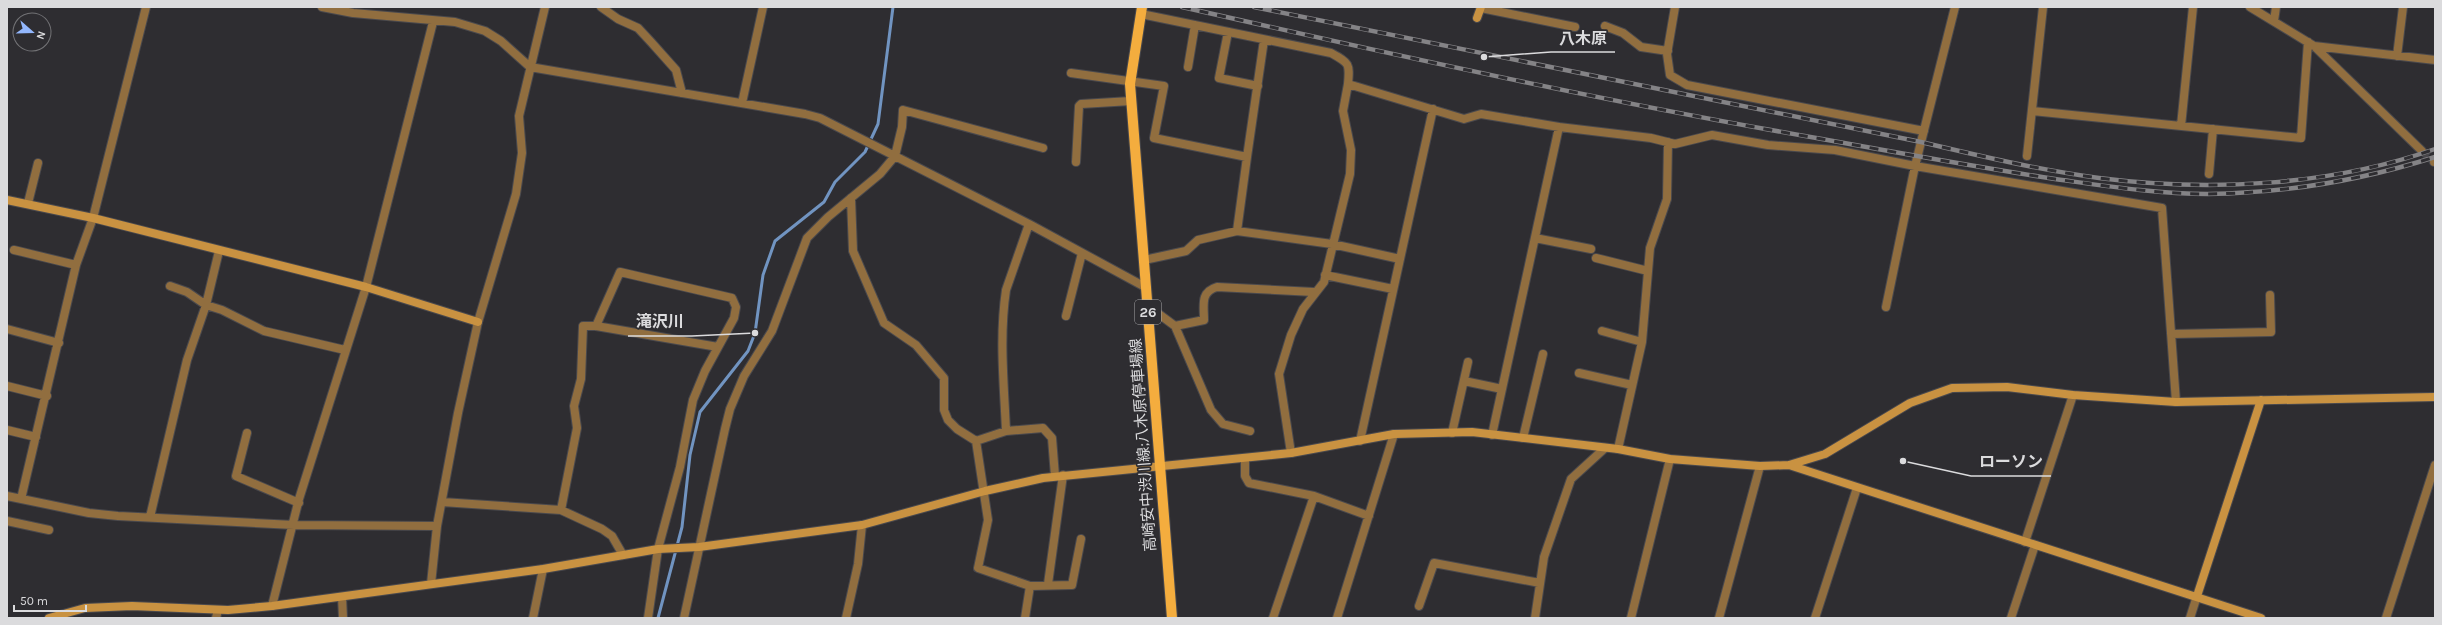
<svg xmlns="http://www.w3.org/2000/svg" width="2442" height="625" viewBox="0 0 2442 625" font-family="Karla,'Noto Sans JP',sans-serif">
<rect width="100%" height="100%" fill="#2e2d31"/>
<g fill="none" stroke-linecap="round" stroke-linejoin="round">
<path stroke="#7194c1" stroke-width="3" d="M658 618 682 527 690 455 700 412 748 351 755 333 763 275 775 241 824 202 835 182 865 152 878 124 893 7"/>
<path stroke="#48474b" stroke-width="8" stroke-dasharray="8 4" stroke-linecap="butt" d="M2422 151 2434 162"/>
<g stroke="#4a494d" stroke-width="10">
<path id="street" d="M322 7 353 13 455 22 485 31 501 41 530 67 805 114 820 118 1029 224 1147 288
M601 7 618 19 638 28 651 42 676 70 682 93
M1675 7 1667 54 1670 75 1687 85 1924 131
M2250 7 2314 46 2422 151
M1481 8 1575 27
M1141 14 1331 53C1349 63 1350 63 1348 84L1464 119 1481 114 1559 127 1651 138 1675 144 1712 135 1768 145 1835 150 1915 166 2162 208 2176 402
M2274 21 2276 7
M1605 26 1623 33 1641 47 1668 51
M1228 32 1219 78 1258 86
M2314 46 2435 60
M2397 56 2403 7
M1188 67 1195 25
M1071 73 1164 86 1154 138 1247 157 1264 40
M742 103 763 7
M2032 111 2301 138 2308 42
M2181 126 2193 7
M2027 156 2043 7
M1076 162 1079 106 1081 104 1131 101
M2434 162H2435
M2209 174 2213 129
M851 198 853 251 884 323 916 345 944 378V410L948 420 957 429 976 441 988 520 978 568 1030 586 1072 585 1081 539
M28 203 38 163
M1237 231 1247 157
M1535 238 1591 249
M14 250 76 265
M1596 258 1648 271
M1144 260 1186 251 1198 240 1237 231 1332 244 1400 259
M1325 275 1393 289
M170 286 187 292 206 305 222 310 264 331 345 350
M1148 306 1175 326 1204 320C1204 305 1200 292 1217 287L1314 292
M1886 307 1915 166 1955 7
M1066 316 1082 253
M596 326 620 272 732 298 736 307 734 318 705 371 693 400 680 467 658 549 648 618
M1175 326 1211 410 1223 424 1250 431
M7 329 59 343
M1602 331 1642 342
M2171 334 2271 332 2270 295
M1579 373 1632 385
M1464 381 1502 389
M7 386 47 396
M7 430 36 437
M1006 431 1043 428 1052 438 1055 476
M247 433 236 476 299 503
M1452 433 1468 362
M1492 435 1559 127
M1523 438 1543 354
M976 441 1006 431C1004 384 999 337 1006 290L1029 224
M1360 441 1433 109
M1618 449 1642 342 1650 248 1667 199 1668 142
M1291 453 1279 374 1291 335 1303 309 1324 282 1350 174 1351 150 1343 111 1348 84
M1245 458V476L1249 483 1314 496 1369 516
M7 496 89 513 118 516 294 525 437 526
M21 499 76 265 93 218 146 7
M442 502 561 510 602 529 612 536 623 555
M561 510 577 428 574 406 581 379 583 326H596L718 347
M150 517 187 360 206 305 219 251
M7 521 49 530
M2025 542 2073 395
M431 584 437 526 458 413 478 322 516 194 522 153 519 116 545 7
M1048 584 1063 475
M342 597 343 618
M272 606 299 499 366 287 433 22
M1419 606 1434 563 1540 583
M216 618 218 610
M533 618 543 569
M684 618 725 429 730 409 744 376 772 331 807 238 828 217 880 174 895 156 902 127 903 110 1043 148
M846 618 858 564 862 525
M1025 618 1030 586
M1273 618 1314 496
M1337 618 1394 434
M1535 618 1544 557 1571 479 1605 448
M1631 618 1670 459
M1719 618 1760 466
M1815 618 1857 488
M2011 618 2035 545
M2190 618 2197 596
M2386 618 2435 465"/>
</g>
<g stroke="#4a494d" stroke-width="10">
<path id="secondary" d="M1477 18 1481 7
M7 200 93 218 366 287 478 322
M1789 465 2261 618
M2197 596 2261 400
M49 618 85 608 132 606 228 610 272 606 543 569 658 549 699 547 862 525 985 491 1043 478 1291 453 1394 434 1472 432 1618 449 1670 459 1760 466 1789 465 1825 454 1910 403 1952 388 2007 387 2073 395 2176 402 2435 397"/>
</g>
<g stroke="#4a494d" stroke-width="12">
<path id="primary" d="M1142 7 1130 84 1172 618"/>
</g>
<use href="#street" stroke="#916e3f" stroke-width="8"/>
<use href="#secondary" stroke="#c99241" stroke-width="8"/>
<use href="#primary" stroke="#f4ad3e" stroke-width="10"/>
<g stroke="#848386" stroke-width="4.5">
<path id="rail" d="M1182 7C1394 55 1607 102 1822 139 1899 153 1977 167 2055 179 2106 186 2157 194 2208 194 2284 193 2363 180 2435 157
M1254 7 1921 142C1980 156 2039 170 2099 178 2209 192 2330 186 2435 149"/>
</g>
<use href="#rail" stroke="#2e2d31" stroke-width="3" stroke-dasharray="9" stroke-linecap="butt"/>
</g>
<g text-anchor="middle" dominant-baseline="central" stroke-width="3.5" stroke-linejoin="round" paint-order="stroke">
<rect fill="#2e2d31" stroke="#a7a7a9" stroke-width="1" x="1135" y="300" width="26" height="24" rx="3"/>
<g font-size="14" font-weight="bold" fill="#dbdbdd">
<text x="1148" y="312">26</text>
</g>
<g font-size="15" fill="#dbdbdd" stroke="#2e2d31">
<text transform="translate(1143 445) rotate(-94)">高崎安中渋川線;八木原停車場線</text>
</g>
</g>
<path fill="none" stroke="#dbdbdd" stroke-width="1.5" d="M1484 57L1551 52H1615M755 333L692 336H628M1903 461L1971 476H2051"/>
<g fill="#dbdbdd" stroke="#2e2d31" stroke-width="1.5">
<circle cx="1484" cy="57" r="4"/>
<circle cx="755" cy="333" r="4"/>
<circle cx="1903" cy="461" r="4"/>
</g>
<g font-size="16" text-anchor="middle" font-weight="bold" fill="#dbdbdd" stroke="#2e2d31" stroke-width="3.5" stroke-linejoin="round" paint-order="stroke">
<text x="1583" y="44">八木原</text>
<text x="660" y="327">滝沢川</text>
<text x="2011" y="467">ローソン</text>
</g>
<rect width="2442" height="625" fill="none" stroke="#dbdbdd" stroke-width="16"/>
<g transform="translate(32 32) rotate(110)"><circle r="19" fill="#2e2d31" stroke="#737376"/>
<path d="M0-3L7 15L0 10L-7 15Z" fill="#93b7fd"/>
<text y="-6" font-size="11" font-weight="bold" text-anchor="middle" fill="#dbdbdd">N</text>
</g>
<path d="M14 605v6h72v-6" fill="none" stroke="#dbdbdd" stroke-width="2"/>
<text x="20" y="605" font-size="12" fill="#dbdbdd" stroke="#2e2d31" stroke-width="3" paint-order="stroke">50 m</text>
</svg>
